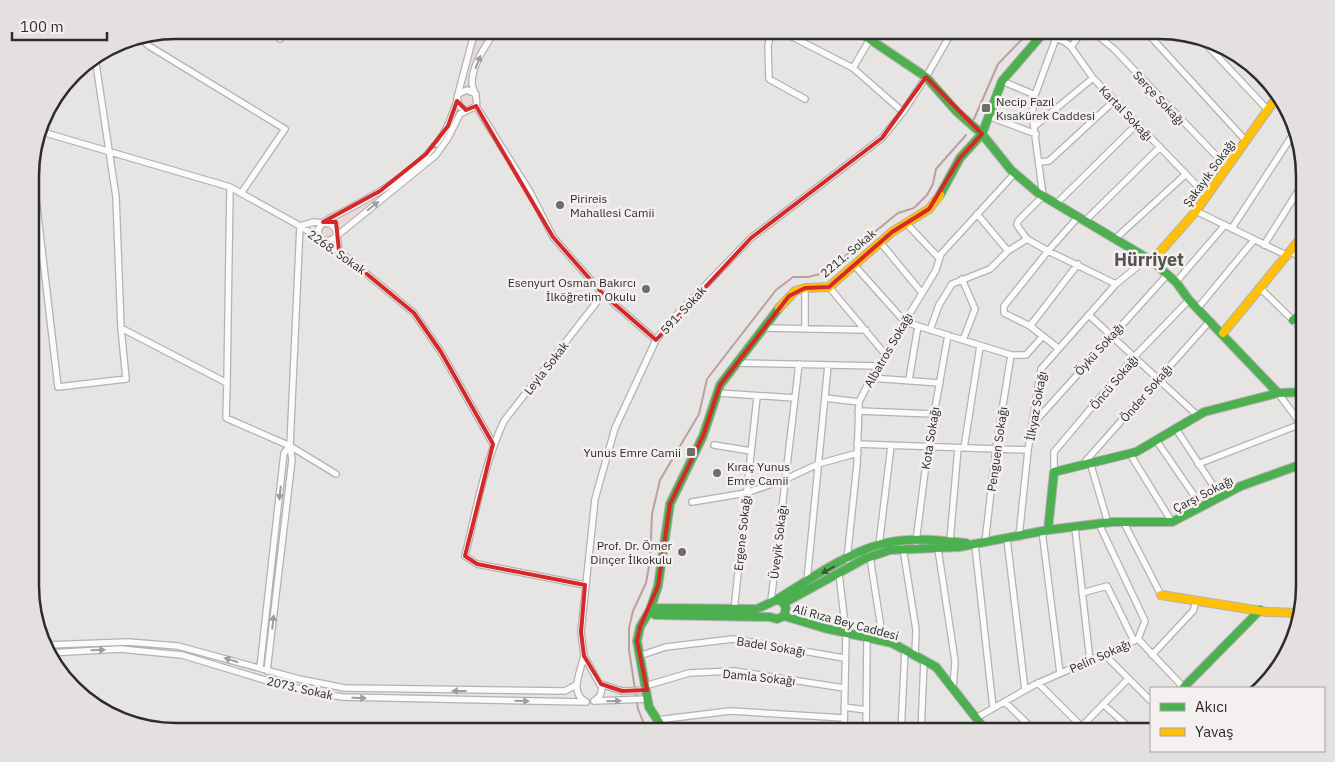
<svg xmlns="http://www.w3.org/2000/svg" width="1335" height="762" viewBox="0 0 1335 762" font-family="'IBM Plex Sans',sans-serif">
<rect width="100%" height="100%" fill="#e7e4e4"/>
<path fill="#ebd7d7" d="M479 30H490V32C478 48 465 66 469 87H464Z
M461 100a6 6 0 1 1 12 0a6 6 0 1 1-12 0Z
M373 199 374 201 340 228 335 220Z
M321 232a6 6 0 1 1 12 0a6 6 0 1 1-12 0Z"/>
<g fill="none" stroke-linecap="round" stroke-linejoin="round">
<path stroke="#bca0a1" stroke-width="2" d="M974 119 998 64 1031 30
M654 732 644 724 638 709 629 650V628L633 611 646 583 650 561 652 514 660 480 699 414 707 379 776 290 793 277H808L824 273 898 213 914 208 927 195 933 184 936 169 966 135"/>
<g stroke="#b3b1b1" stroke-width="8">
<path id="street" d="M771 30 768 46 769 79 805 99
M779 30 853 68 903 112
M1091 30 1114 49 1227 167
M1141 30 1150 36 1246 141
M1045 33 1065 42 1071 47 1093 78 1207 196
M139 37 149 46 285 129 242 192
M1056 38 1035 95 1032 113 1043 196 1018 221 1017 225 1027 239 1048 251 1116 284
M280 39 281 30
M874 42 885 30
M1204 42 1268 110
M1071 47 1083 30
M95 57 116 197 121 328 227 383 230 187
M853 68 870 39
M1002 81 1035 95
M458 94 467 90 476 94
M476 106 530 192 553 237 603 294 656 340
M466 110 460 107 457 98 475 30
M988 116 1036 134
M1035 126 1093 78
M39 131 230 187 300 226 339 251 414 313 441 352 493 444
M31 156 58 387 126 379 121 328
M1039 162 1049 161 1114 101
M1056 204 1138 123
M1196 211 1288 256
M1086 220 1160 147
M906 223 939 258
M300 226 314 222 331 224 336 230 339 251
M1232 228 1294 133
M1116 238 1186 174
M320 239 318 230 323 222C365 201 425 171 447 127 451 119 454 109 457 101
M322 240 328 241 333 239 436 155 448 138 460 114 476 106C479 97 472 91 472 82 473 63 484 49 493 34V30
M880 242 922 293
M1264 245 1305 180
M1008 251 1027 239
M1290 252 1305 259
M855 266 905 322 1011 355H1026L1043 336
M962 279 975 309 963 340
M1176 282 1225 225
M829 287 885 354
M1260 288 1305 332
M1197 309 1254 240
M1090 316 1198 416
M1030 326 1078 264
M764 328 866 330
M805 329V288
M930 330 939 305 952 284 990 269 1008 251 977 214
M1058 348 1030 326 1004 313V306L1048 251 1079 216
M736 363 878 366
M871 378 940 383
M909 380 918 326
M227 383 226 418 290 446 336 474
M718 393 795 398
M1278 393 1301 424
M825 398 859 402
M858 411 934 414
M1032 425 1167 275
M1176 429 1220 496
M1156 440 1202 507
M857 444 1028 450
M714 445 751 451
M964 448 980 346
M1130 454 1172 522
M1090 462 1108 523
M1083 464 1209 322
M1198 464 1301 424 1305 408
M1054 472V452L1134 357 1189 300
M692 502 746 493 786 479 818 464 858 453
M1124 523 1161 595
M1075 528 1090 661
M1042 531 1060 673
M1019 537 1028 450 1041 369 1116 284 1148 258
M1007 539 1025 690
M950 541 958 448
M916 542 928 448 948 335
M985 543 996 448 1011 355
M879 545 891 446
M975 545 993 708
M903 548 916 630 915 656
M938 549 955 661 953 689
M870 557 883 641
M847 560 857 464 859 402 871 378 936 270 941 254 1015 173
M839 574 846 633 844 732
M807 581 828 365
M585 585 477 564 465 556C476 511 484 464 504 421L603 294
M1082 593 1107 586 1134 641
M771 601 799 364
M734 610 757 397
M1138 639 1184 688
M46 645 128 642 178 646 299 679 345 688 565 691 576 685
M49 653 120 649 182 655 268 681 316 693 343 697 586 702
M1104 654 1151 701
M1152 655 1193 611 1196 602
M584 656C581 670 569 693 585 701
M639 656 666 647 733 639 844 658
M260 668 284 453 290 446
M267 671 292 460 290 446 300 226
M1038 683 1087 732
M601 684 622 691 647 690
M645 686 689 673 734 671 844 688
M594 701 600 696 602 688 584 656 581 632 595 499 615 428 656 340 668 324 751 238 882 138 903 112 926 77 953 30
M594 701 647 699
M1005 702 1036 732
M1103 704 1134 732
M844 707 866 710
M976 718 1034 685 1138 639 1145 621 1099 524
M657 720 730 711 844 718
M1082 726 1128 679
M866 732 867 638
M901 732 905 650
M921 732 924 661
M972 732 979 722"/>
</g>
<g stroke="#b3b1b1" stroke-width="10">
<path id="fast" d="M856 30 926 77 957 112 982 134 1011 170 1038 193 1152 261 1176 282 1189 300 1278 393
M940 195 960 158 982 134 1002 81 1046 30
M1293 320 1305 313
M1048 530 1054 472 1136 452 1204 412 1278 393 1305 392
M776 600 782 601 786 608 784 616 777 619 770 617 655 615 650 610 655 608 757 609Z
M776 600C809 580 843 555 881 544 908 537 939 540 966 543
M784 603 864 559 890 550 959 547 1048 530 1112 522H1172L1241 486 1305 463
M784 616 824 628 892 643 936 667 987 732
M1184 687 1260 610
M670 732 660 724 649 707 637 641 640 627 650 610 658 586 670 504 703 436 720 385 779 308"/>
</g>
<g stroke="#b3b1b1" stroke-width="10">
<path id="slow" d="M1152 261 1196 211 1279 94
M779 308 795 291 805 288 829 287 892 232 929 209 940 195
M1223 333 1305 233
M1161 595 1267 612 1299 613"/>
</g>
<use href="#street" stroke="#fbfbfb" stroke-width="5.5"/>
<use href="#fast" stroke="#4caf50" stroke-width="8"/>
<use href="#slow" stroke="#ffc107" stroke-width="8"/>
</g>
<defs><path id="oneway-solid" d="M-6-.8H1V-3.2L6.5 0L1 3.2V.8H-6Z" transform="scale(1.25)"/></defs>
<g fill="#9e9d9d">
<use href="#oneway-solid" transform="translate(478 62) rotate(-68)"/>
<use href="#oneway-solid" transform="translate(435 144) rotate(130)"/>
<use href="#oneway-solid" transform="translate(373 206) rotate(-38)"/>
<use href="#oneway-solid" transform="translate(280 493) rotate(96)"/>
<use href="#oneway-solid" transform="translate(273 622) rotate(-84)"/>
<use href="#oneway-solid" transform="translate(98 650) rotate(-2)"/>
<use href="#oneway-solid" transform="translate(231 660) rotate(-163)"/>
<use href="#oneway-solid" transform="translate(459 691) rotate(-180)"/>
<use href="#oneway-solid" transform="translate(359 698) rotate(2)"/>
<use href="#oneway-solid" transform="translate(522 701) rotate(1)"/>
<use href="#oneway-solid" transform="translate(614 701) rotate(-1)"/>
</g>
<use fill="#385938" href="#oneway-solid" transform="translate(828 570) rotate(152)"/>
<path fill="none" stroke="#d62828" stroke-width="4" stroke-linejoin="round" d="M926 77 982 134 960 158 929 209 892 232 829 287 805 288 789 296 720 385 703 436 670 504 658 586 640 627 637 641 647 690 622 691 601 684 584 656 581 632 585 585 477 564 465 556 493 444 441 352 414 313 339 251 336 222H323L380 191 426 154 448 126 457 101 466 110 476 106 553 237 603 294 656 340 751 238 882 138Z"/>
<g fill="#6e6c6c" stroke="#f5f0f0" stroke-width="2">
<rect x="981" y="103" width="10" height="10" rx="2.5"/>
<circle cx="560" cy="205" r="5"/>
<circle cx="646" cy="289" r="5"/>
<rect x="686" y="447" width="10" height="10" rx="2.5"/>
<circle cx="717" cy="473" r="5"/>
<circle cx="682" cy="552" r="5"/>
</g>
<g text-anchor="middle" dominant-baseline="central" stroke-width="5" stroke-linejoin="round" paint-order="stroke">
<g font-size="12" fill="#2d2b2b" stroke="#f5f0f0">
<text transform="translate(1159 98) rotate(47)">Serçe Sokağı</text>
<text transform="translate(1126 113) rotate(46)">Kartal Sokağı</text>
<text transform="translate(1209 173) rotate(-54)">Şakayık Sokağı</text>
<text transform="translate(337 252) rotate(35)">2268. Sokak</text>
<text transform="translate(848 253) rotate(-40)">2211. Sokak</text>
<text transform="translate(683 310) rotate(-47)">591. Sokak</text>
<text transform="translate(1099 349) rotate(-48)">Öykü Sokağı</text>
<text transform="translate(888 350) rotate(-60)">Albatros Sokağı</text>
<text transform="translate(546 368) rotate(-52)">Leyla Sokak</text>
<text transform="translate(1114 382) rotate(-50)">Öncü Sokağı</text>
<text transform="translate(1146 393) rotate(-49)">Önder Sokağı</text>
<text transform="translate(1036 406) rotate(-80)">İlkyaz Sokağı</text>
<text transform="translate(930 438) rotate(-81)">Kota Sokağı</text>
<text transform="translate(997 449) rotate(-82)">Penguen Sokağı</text>
<text transform="translate(1203 494) rotate(-27)">Çarşı Sokağı</text>
<text transform="translate(742 533) rotate(-84)">Ergene Sokağı</text>
<text transform="translate(778 542) rotate(-83)">Üveyik Sokağı</text>
<text transform="translate(846 622) rotate(15)">Ali Rıza Bey Caddesi</text>
<text transform="translate(771 646) rotate(9)">Badel Sokağı</text>
<text transform="translate(1100 656) rotate(-24)">Pelin Sokağı</text>
<text transform="translate(759 677) rotate(6)">Damla Sokağı</text>
<text transform="translate(300 688) rotate(13)">2073. Sokak</text>
</g>
<g font-size="12" fill="#2d2b2b" stroke="#f5f0f0" text-anchor="start">
<text x="996" y="101">Necip Fazıl<tspan x="996" dy="14">Kısakürek Caddesi</tspan></text>
<text x="570" y="198">Pirireis<tspan x="570" dy="14">Mahallesi Camii</tspan></text>
<text x="636" y="282" text-anchor="end">Esenyurt Osman Bakırcı<tspan x="636" dy="14">İlköğretim Okulu</tspan></text>
<text x="681" y="452" text-anchor="end">Yunus Emre Camii</text>
<text x="727" y="466">Kıraç Yunus<tspan x="727" dy="14">Emre Camii</tspan></text>
<text x="672" y="545" text-anchor="end">Prof. Dr. Ömer<tspan x="672" dy="14">Dinçer İlkokulu</tspan></text>
</g>
<g font-size="18" font-weight="bold" fill="#565252" stroke="#f5f0f0">
<text x="1149" y="259">Hürriyet</text>
</g>
</g>
<path d="M0 0H1335V762H0ZM176 39H1159A137 137 0 0 1 1296 176V586A137 137 0 0 1 1159 723H176A137 137 0 0 1 39 586V176A137 137 0 0 1 176 39Z" fill="#e5e0e0" fill-rule="evenodd"/>
<path fill="none" stroke="#2d2b2b" stroke-width="2.5" d="M176 39H1159A137 137 0 0 1 1296 176V586A137 137 0 0 1 1159 723H176A137 137 0 0 1 39 586V176A137 137 0 0 1 176 39Z"/>
<rect x="1150" y="687" width="175" height="65" fill="#f5f0f0" stroke="#a5a1a1"/>
<rect x="1160" y="703" width="25" height="8" fill="#4caf50" stroke="#a5a1a1"/>
<text x="1195" y="712" font-size="15" fill="#2d2b2b">Akıcı</text>
<rect x="1160" y="728" width="25" height="8" fill="#ffc107" stroke="#a5a1a1"/>
<text x="1195" y="737" font-size="15" fill="#2d2b2b">Yavaş</text>
<path d="M12 32v8h95v-8" fill="none" stroke="#2d2b2b" stroke-width="2.5"/>
<text x="20" y="32" font-size="15" fill="#2d2b2b" stroke="#f5f0f0" stroke-width="4" paint-order="stroke">100 m</text>
</svg>
